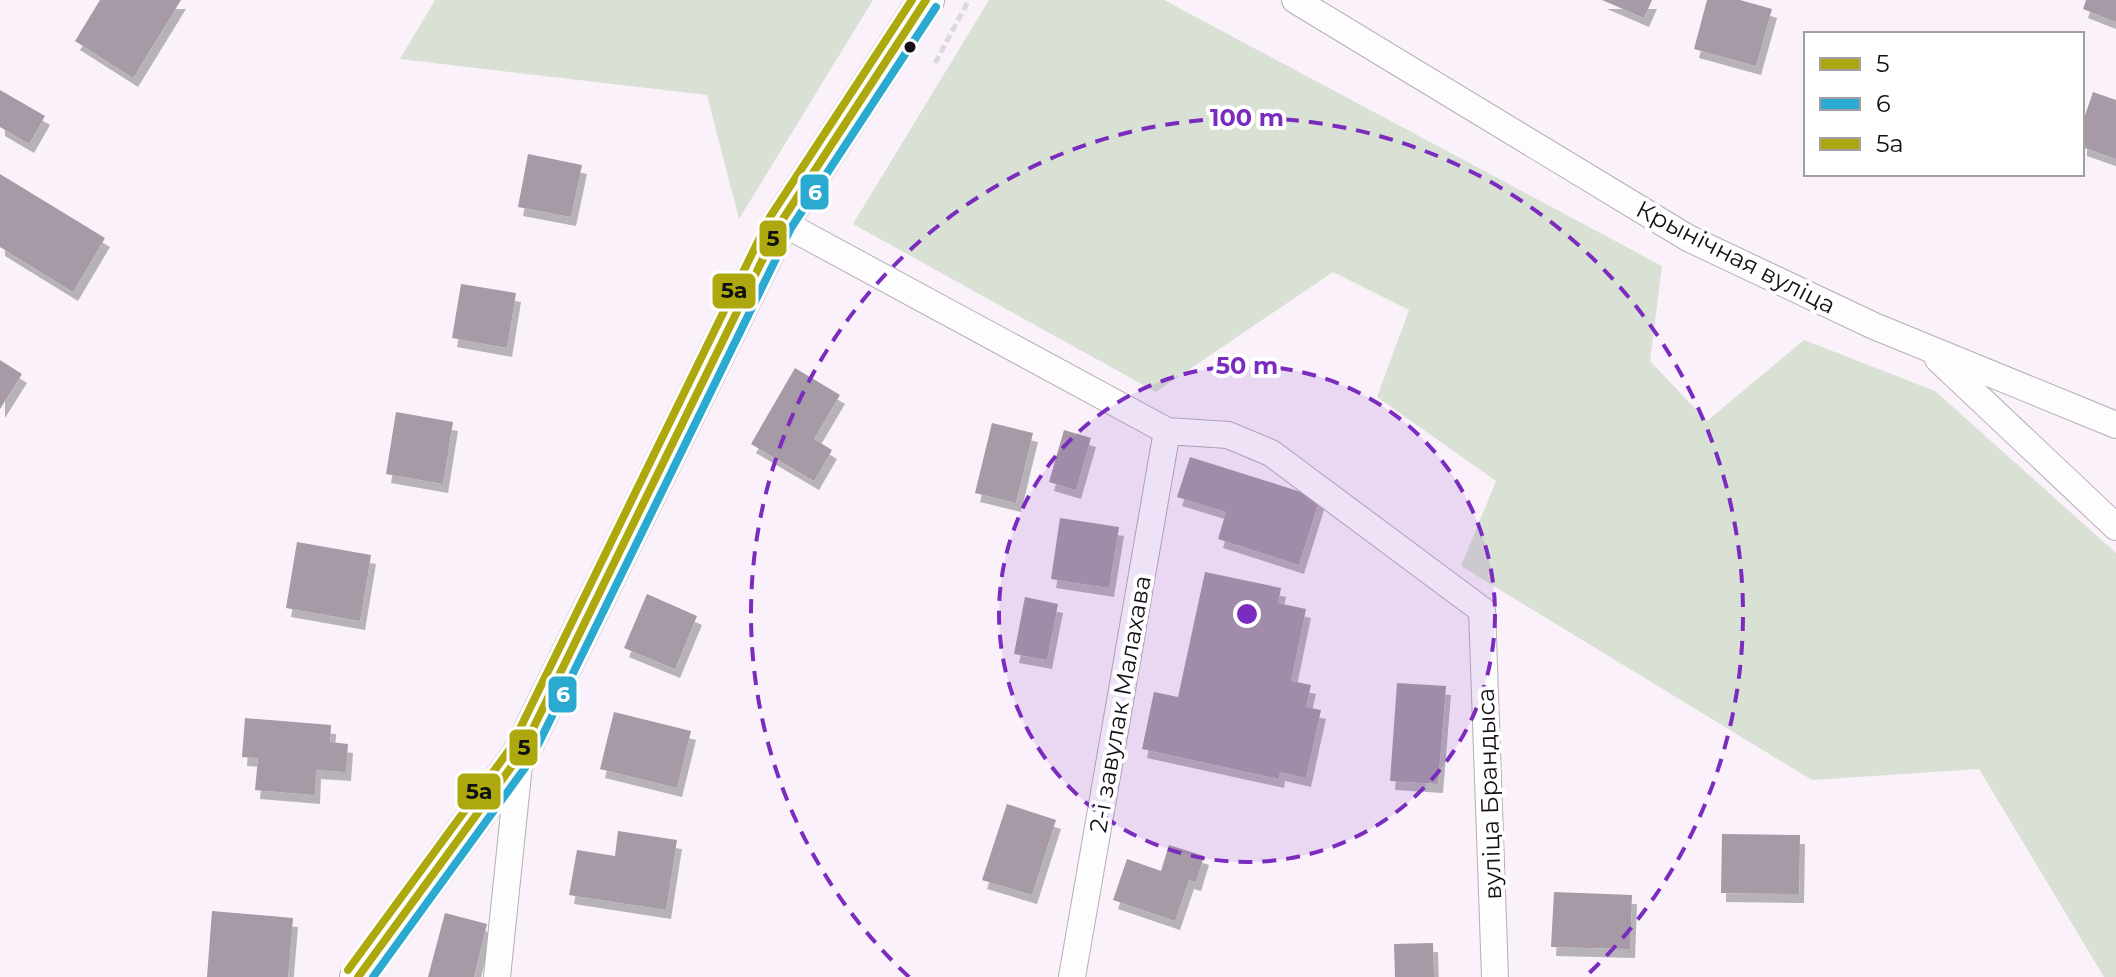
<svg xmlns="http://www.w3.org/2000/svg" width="2116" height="977" viewBox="0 0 2116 977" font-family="Montserrat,sans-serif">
<defs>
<filter id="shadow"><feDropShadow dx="5" dy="9" stdDeviation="0" flood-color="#0004"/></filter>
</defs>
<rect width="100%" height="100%" fill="#faf1fb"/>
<path fill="#d9e0d4" d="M435 0H873L739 219 707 95 400 59Z
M989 0H1164L1662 266 1650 361 1707 421 1804 340 1935 391 2116 553V977H2104L1979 769 1812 780 1461 566 1496 481 1377 397 1409 310 1333 272 1156 392 853 224Z"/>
<path fill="#a59aa6" filter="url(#shadow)" d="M100 0H181L133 78 75 41Z
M1602 0H1652L1644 18Z
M1707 0H1740L1772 9 1756 66 1694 49Z
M2086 0H2116V22L2083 9Z
M0 90 45 116 29 144 0 127Z
M2093 92 2116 100V159L2082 147V124Z
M528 154 582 165 571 217 518 207Z
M0 174 105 238 73 292 0 247Z
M461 284 516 293 507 348 452 338Z
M0 360 22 374 0 409Z
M795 368 840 395 814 439 832 450 814 481 751 444Z
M396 412 453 422 443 484 386 474Z
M992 423 1033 433 1016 503 975 493Z
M1064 430 1091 438 1076 490 1049 482Z
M1190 457 1320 498 1299 565 1218 539 1226 512 1177 497Z
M1060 518 1119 527 1109 588 1051 579Z
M297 542 371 555 360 621 286 608Z
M1205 572 1281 588 1278 603 1306 609 1291 681 1311 685 1306 707 1321 710 1306 778 1280 772 1279 779 1142 749 1154 692 1178 697Z
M647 594 697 616 675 669 624 648Z
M1025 597 1058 604 1047 660 1014 654Z
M1397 683 1446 686 1438 784 1390 781Z
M614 712 691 731 677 788 600 769Z
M245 718 331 725 330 742 348 744 346 772 316 770 315 795 255 790 258 758 242 757Z
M1007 804 1056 820 1032 895 982 880Z
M618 831 677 840 666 910 569 895 577 850 615 856Z
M1722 834 1800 835 1799 894 1721 893Z
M1169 845 1204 856 1196 882 1189 880 1175 921 1113 900 1127 859 1161 871Z
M1554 892 1632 895 1630 949 1551 947Z
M212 911 293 918 288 977H207Z
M445 913 487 924 474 977H428Z
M1433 943 1434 977H1395L1394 944Z"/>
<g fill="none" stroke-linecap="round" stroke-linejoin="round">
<g stroke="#b5aeb6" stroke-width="28">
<path id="street" d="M1295 0 1688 238 1874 326 2116 425
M781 222 1167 431 1228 435 1271 453 1482 610 1495 977
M1938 359 2116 527
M497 977 520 755
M1072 977 1167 431"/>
</g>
<g stroke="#b5aeb6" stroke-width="38">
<path id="secondary" d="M358 977 520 755 781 222 926 0"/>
</g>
<path stroke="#dbd9dc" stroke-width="5" stroke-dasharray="8 4" stroke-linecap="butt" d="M935 63 969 0"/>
<use href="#street" stroke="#fefdfe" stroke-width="26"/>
<use href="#secondary" stroke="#fefdfe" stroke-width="36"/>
<g stroke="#fff" stroke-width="14">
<path id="bus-1" d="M358 977 520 755 781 222 926 0"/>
</g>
<g stroke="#fff" stroke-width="14">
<path id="bus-2" d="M373 977 530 761 791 228 936 7"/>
</g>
<g stroke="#fff" stroke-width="14">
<path id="bus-3" d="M348 970 510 749 770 217 912 0"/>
</g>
<use href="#bus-1" stroke="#aca80d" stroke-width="8"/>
<use href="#bus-2" stroke="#2aaad1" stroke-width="8"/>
<use href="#bus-3" stroke="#aca80d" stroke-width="8"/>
</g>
<circle cx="1247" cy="614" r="248" fill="#7b2cbf" fill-opacity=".12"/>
<g fill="none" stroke="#7b2cbf" stroke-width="4" stroke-dasharray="14 10">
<circle cx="1247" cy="614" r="248"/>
<path d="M909 977A496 496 0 1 1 1585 977"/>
</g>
<circle fill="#160f17" stroke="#fff" stroke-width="3" cx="910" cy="47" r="7"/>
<g text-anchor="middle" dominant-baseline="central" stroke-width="8" stroke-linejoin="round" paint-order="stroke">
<g font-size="24" fill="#160f17" stroke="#fff">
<text transform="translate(1736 257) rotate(27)">Крынічная вуліца</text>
<text transform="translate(1120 704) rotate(-80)">2-і завулак Малахава</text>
<text transform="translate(1489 794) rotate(-92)">вуліца Брандыса</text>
</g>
</g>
<circle cx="1247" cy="614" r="12" fill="#7b2cbf" stroke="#fff" stroke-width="4"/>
<g font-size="24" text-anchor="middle" font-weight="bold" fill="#7b2cbf" stroke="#fff" stroke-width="8" stroke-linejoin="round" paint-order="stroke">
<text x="1247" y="126">100 m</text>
<text x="1247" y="374">50 m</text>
</g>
<g stroke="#fff" stroke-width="3">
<rect x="799" y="173" width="31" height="38" rx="8" fill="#2aaad1"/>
<rect x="758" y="219" width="30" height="39" rx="8" fill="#aca80d"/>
<rect x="711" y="272" width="46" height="38" rx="8" fill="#aca80d"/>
<rect x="547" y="675" width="31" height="39" rx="8" fill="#2aaad1"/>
<rect x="508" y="728" width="31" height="39" rx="8" fill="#aca80d"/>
<rect x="456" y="772" width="46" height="39" rx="8" fill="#aca80d"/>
</g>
<g font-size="22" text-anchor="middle" font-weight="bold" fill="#fff">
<text x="815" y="200">6</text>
<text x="563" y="702">6</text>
</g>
<g font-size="22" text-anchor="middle" font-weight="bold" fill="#111">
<text x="773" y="246">5</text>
<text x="734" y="298">5а</text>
<text x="524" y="755">5</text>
<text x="479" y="799">5а</text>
</g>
<rect x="1804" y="32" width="280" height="144" fill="#ffffff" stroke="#a29fa2" stroke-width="2"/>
<rect x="1820" y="58" width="40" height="12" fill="#aca80d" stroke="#a29fa2" stroke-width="2"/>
<text x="1876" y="72" font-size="24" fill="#160f17">5</text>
<rect x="1820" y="98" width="40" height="12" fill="#2aaad1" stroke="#a29fa2" stroke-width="2"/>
<text x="1876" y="112" font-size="24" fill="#160f17">6</text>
<rect x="1820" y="138" width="40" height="12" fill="#aca80d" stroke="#a29fa2" stroke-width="2"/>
<text x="1876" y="152" font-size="24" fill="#160f17">5а</text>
</svg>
